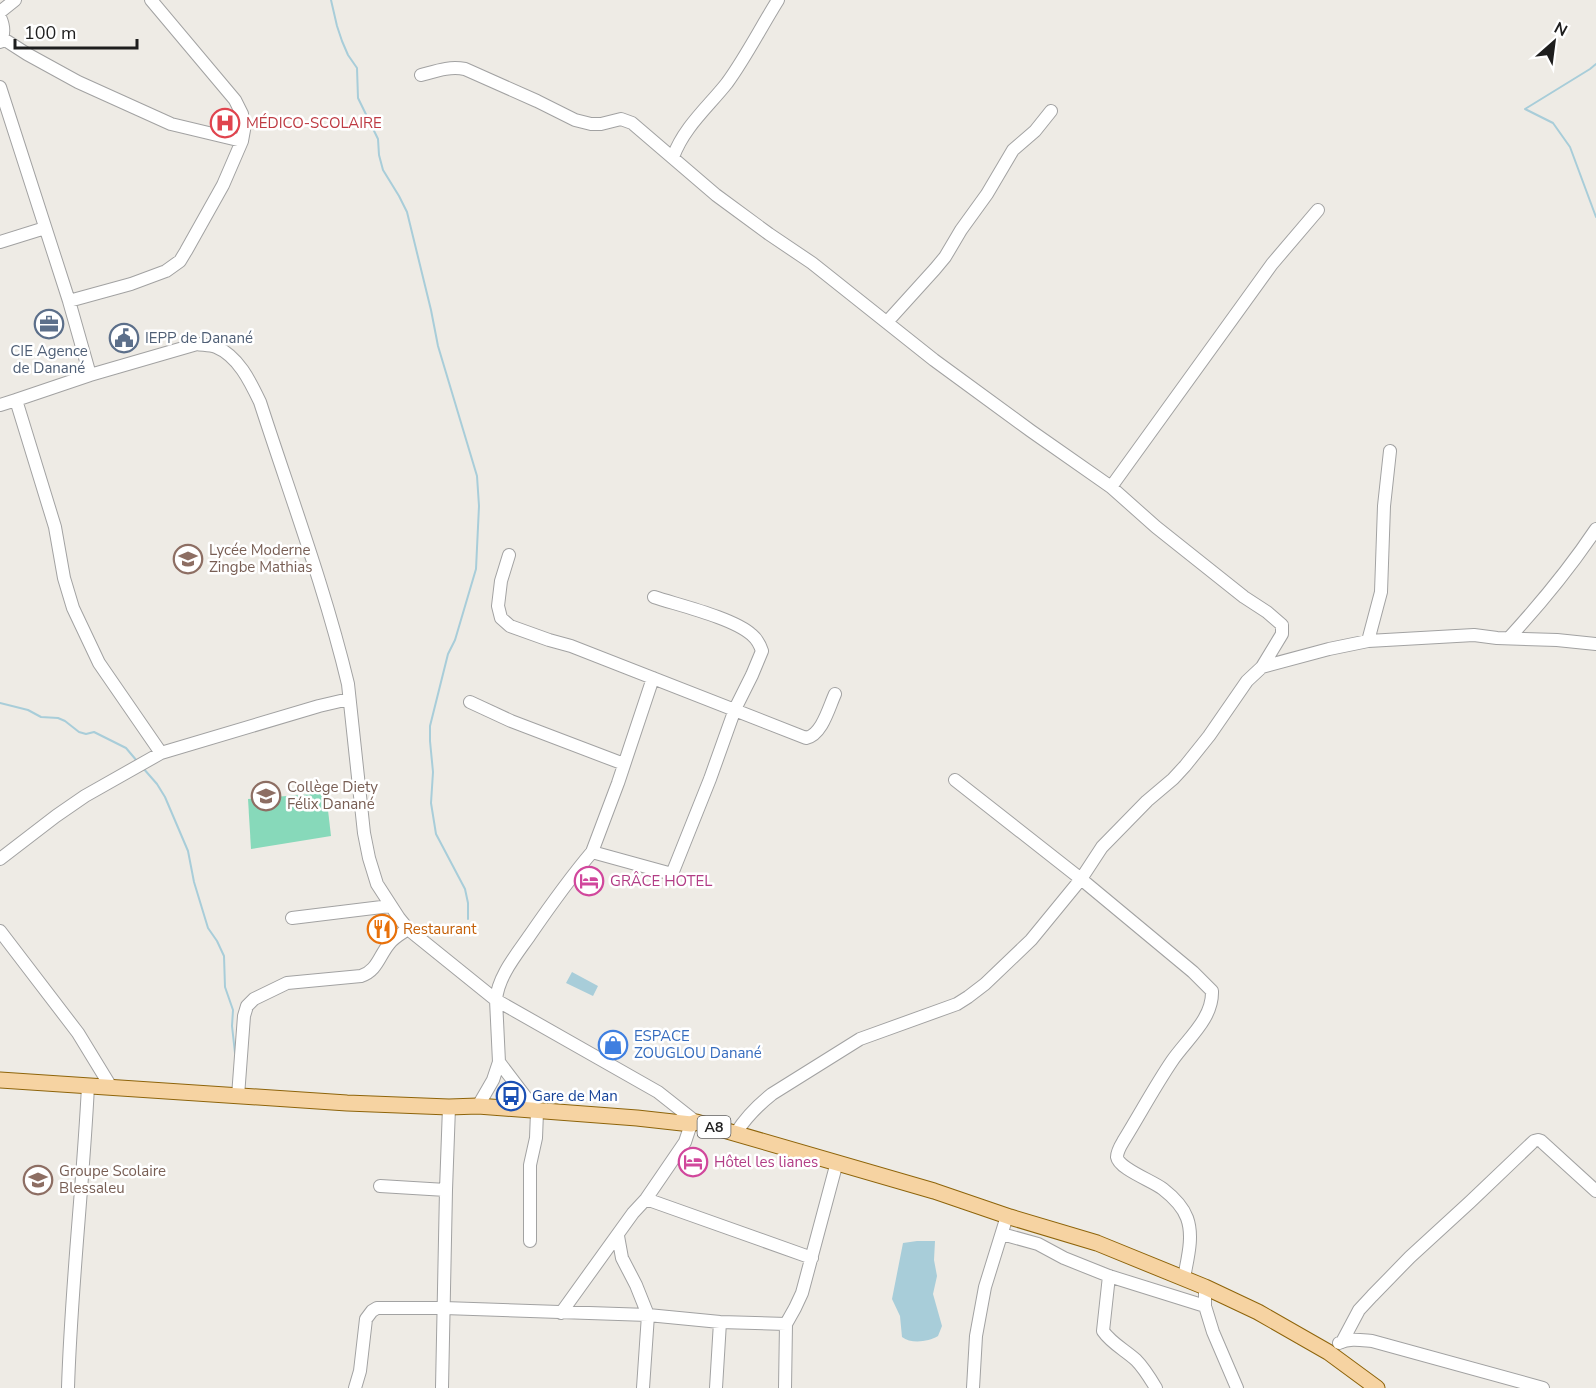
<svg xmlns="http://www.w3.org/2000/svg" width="1596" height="1388" viewBox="0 0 1596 1388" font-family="'Nunito Sans',sans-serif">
<rect width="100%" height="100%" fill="#eeebe5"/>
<path fill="#87d9ba" d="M326 793 331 836 251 849 248 799Z"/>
<path fill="#a8cdd9" d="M572 972 598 986 593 996 566 983Z
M917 1241H935L934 1260 937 1276 933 1294 942 1326 938 1336C928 1342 911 1344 902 1337L900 1316 892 1299 903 1243Z"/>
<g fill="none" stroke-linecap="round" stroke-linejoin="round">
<path stroke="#a8cdd9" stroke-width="2" d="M331 0 337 26 342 41 348 55 357 68 358 98 378 139 379 155 383 170 399 196 407 212 431 310 438 346 477 476 479 506 476 569 455 640 448 654 430 726V741L433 772 431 803 436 834 465 889 468 903V919
M1596 64 1590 69 1525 109 1553 123 1570 147 1596 217
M0 703 28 710 41 717 58 718 65 721 79 732 86 734 94 732 126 748 137 761
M143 768 157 784 165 797 188 851 194 882 208 928 217 941 224 956 225 987 233 1010 232 1026 235 1053"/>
<g stroke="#a2a2a2" stroke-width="14">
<path id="minor" d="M0 12 15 0
M0 17C4 26 5 34 0 42
M2 38 27 54 78 82 171 124 242 141
M421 75C436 71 449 66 465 69L537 101 575 120 591 124H601L621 119 632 123 716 195 769 234 812 263 934 360 1031 431 1111 487 1156 527 1244 597 1267 612 1282 625V634L1262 667
M0 87 69 301 90 375 197 344C203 345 211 345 216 347 238 356 250 381 260 402 290 495 325 588 348 684L364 833 369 858 377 884 399 918 408 929 496 1000 658 1092 696 1122
M673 157C684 127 708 107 727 83 746 57 761 27 778 0
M0 242 45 228
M69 301 131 284 166 271 180 261 186 251 223 185 242 141 244 130 242 114 235 100 151 0
M887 322 935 269 945 257 961 230 987 194 1013 150 1035 131 1051 111
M90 375 16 400 55 527 64 578 73 608 99 663 161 753
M0 405 16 400
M1111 487 1272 264 1318 210
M509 555 501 581 498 606 501 618 510 626 549 640 571 646 806 738C822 735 829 707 835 694
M1509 638C1541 603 1570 568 1596 529
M1368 641 1381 592 1384 506 1390 451
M470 702 511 721 624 764
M955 780 1081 879 1193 972 1212 991C1213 1019 1187 1039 1172 1061 1155 1086 1140 1114 1124 1140 1121 1145 1117 1151 1117 1157 1119 1169 1153 1181 1163 1189 1172 1196 1183 1207 1187 1218 1194 1237 1187 1260 1184 1278
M592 852 618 783 653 678
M0 859 56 816 85 796 161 753 319 706 349 699
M292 918 390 906
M0 931 78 1033 111 1087
M499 1062 537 1112 536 1138 530 1165V1241
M238 1096 244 1016 247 1006 254 999 287 983 361 976C377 971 379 956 389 944 393 938 402 933 408 929
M478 1106 493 1080 499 1062 496 1000C498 976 517 954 530 935 550 906 570 878 592 852L672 874 710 779 735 709 752 675 762 651C760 645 757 639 752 635 734 618 678 605 654 597
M736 1133C746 1117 757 1106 772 1094L860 1039 957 1004 968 997 985 984 1031 940 1081 879 1102 847 1147 801 1173 779 1185 766 1209 736 1247 681 1262 667 1329 649 1368 641 1474 635 1497 638 1557 640 1596 644
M380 1186 446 1190
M646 1199 812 1258
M1002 1234 1038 1244 1064 1258 1109 1276 1205 1306
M618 1236 622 1258 636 1285 648 1315 643 1388
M1109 1276 1103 1331C1111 1343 1125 1350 1136 1360 1144 1368 1150 1378 1156 1388
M1205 1287V1306L1213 1332 1237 1388
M561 1313 633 1213 646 1199 685 1142 691 1124
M1342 1342 1359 1310 1372 1296 1410 1257 1470 1202 1534 1141 1538 1140 1541 1141 1596 1191
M1339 1343C1350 1338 1360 1340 1372 1341L1543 1388
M68 1388C71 1287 83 1187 88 1086
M355 1388 360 1371 366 1319 372 1311 377 1308H444L648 1315 720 1322 786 1324 795 1308 802 1293 837 1162
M442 1388 446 1190 449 1107
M716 1388 720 1322
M785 1388 786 1324
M973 1388 976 1336 985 1287 1007 1216"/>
</g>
<g stroke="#8e640a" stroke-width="17">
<path id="major" d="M0 1080 347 1103 449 1107 478 1106 637 1118 691 1124 696 1122 934 1191 1010 1217 1097 1243 1205 1287 1258 1312 1328 1352 1377 1388"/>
</g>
<use href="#minor" stroke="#fff" stroke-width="12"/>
<use href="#major" stroke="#f6d3a2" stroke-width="15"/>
</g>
<defs>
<g id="hospital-ring" transform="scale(1.5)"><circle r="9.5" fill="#fff" stroke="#e0444e" stroke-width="1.5"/><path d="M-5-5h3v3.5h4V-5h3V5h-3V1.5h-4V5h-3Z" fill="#e0444e"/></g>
<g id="office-ring" transform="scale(1.5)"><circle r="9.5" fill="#fff" stroke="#5c6f8a" stroke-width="1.5"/><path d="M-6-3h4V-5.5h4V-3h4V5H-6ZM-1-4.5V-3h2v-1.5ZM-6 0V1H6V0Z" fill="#5c6f8a"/></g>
<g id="civic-ring" transform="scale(1.5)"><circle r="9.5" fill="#fff" stroke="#5c6f8a" stroke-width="1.5"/><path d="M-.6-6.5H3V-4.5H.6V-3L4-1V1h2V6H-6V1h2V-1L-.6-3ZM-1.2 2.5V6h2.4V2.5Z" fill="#5c6f8a"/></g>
<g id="school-ring" transform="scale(1.5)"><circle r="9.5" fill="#fff" stroke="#8d6e63" stroke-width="1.5"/><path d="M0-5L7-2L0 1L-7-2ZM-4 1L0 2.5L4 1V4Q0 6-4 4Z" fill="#8d6e63"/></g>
<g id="hotel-ring" transform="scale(1.5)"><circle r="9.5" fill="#fff" stroke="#d1479c" stroke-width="1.5"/><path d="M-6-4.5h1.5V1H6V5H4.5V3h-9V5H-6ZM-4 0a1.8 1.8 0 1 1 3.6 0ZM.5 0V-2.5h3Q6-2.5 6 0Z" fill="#d1479c"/></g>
<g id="restaurant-ring" transform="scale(1.5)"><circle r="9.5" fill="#fff" stroke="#e8710a" stroke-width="1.5"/><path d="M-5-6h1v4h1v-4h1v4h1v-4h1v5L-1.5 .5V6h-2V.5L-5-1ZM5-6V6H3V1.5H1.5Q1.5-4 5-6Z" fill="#e8710a"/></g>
<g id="shop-ring" transform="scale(1.5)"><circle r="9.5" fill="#fff" stroke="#3f7fe0" stroke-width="1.5"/><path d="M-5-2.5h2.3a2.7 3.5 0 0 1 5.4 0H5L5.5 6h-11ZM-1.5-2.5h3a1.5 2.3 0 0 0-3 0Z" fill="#3f7fe0"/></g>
<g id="bus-ring" transform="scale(1.5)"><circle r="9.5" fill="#fff" stroke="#1a4fb4" stroke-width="1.5"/><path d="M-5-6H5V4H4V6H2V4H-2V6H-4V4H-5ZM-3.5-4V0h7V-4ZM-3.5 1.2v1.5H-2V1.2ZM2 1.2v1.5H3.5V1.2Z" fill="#1a4fb4"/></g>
</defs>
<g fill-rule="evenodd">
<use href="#hospital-ring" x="225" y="123"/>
<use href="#office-ring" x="49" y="324"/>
<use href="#civic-ring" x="124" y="338"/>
<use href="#school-ring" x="188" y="559"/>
<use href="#school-ring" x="266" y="796"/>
<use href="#hotel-ring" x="589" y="881"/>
<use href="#restaurant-ring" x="382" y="929"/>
<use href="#shop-ring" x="613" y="1045"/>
<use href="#bus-ring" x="511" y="1096"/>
<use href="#hotel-ring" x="693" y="1162"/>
<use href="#school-ring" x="38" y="1180"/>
</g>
<g text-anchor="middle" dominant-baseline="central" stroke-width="5" stroke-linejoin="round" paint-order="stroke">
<rect fill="#fff" stroke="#626262" stroke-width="1.5" x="697.5" y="1116" width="33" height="22" rx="4.5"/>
<g font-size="14" font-weight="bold" fill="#1e1e1e">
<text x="714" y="1127">A8</text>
</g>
<g font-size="15" fill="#be3a42" stroke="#fff" text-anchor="start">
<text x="246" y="123">MÉDICO-SCOLAIRE</text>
</g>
<g font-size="15" fill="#4e5e75" stroke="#fff" text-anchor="start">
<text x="145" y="338">IEPP de Danané</text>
<text x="49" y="351" text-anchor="middle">CIE Agence<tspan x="49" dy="17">de Danané</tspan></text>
</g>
<g font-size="15" fill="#785e54" stroke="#fff" text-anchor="start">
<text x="209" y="550">Lycée Moderne<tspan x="209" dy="17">Zingbe Mathias</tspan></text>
<text x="287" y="787">Collège Diety<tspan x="287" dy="17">Félix Danané</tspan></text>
<text x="59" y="1171">Groupe Scolaire<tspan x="59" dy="17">Blessaleu</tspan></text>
</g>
<g font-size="15" fill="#b23c85" stroke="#fff" text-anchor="start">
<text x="610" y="881">GRÂCE HOTEL</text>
<text x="714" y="1162">Hôtel les lianes</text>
</g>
<g font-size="15" fill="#c56008" stroke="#fff" text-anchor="start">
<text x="403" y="929">Restaurant</text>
</g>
<g font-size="15" fill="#366cbe" stroke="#fff" text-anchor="start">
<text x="634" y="1036">ESPACE<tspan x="634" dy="17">ZOUGLOU Danané</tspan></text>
</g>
<g font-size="15" fill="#164399" stroke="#fff" text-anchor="start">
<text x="532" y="1096">Gare de Man</text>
</g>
</g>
<g transform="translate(1554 42) rotate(28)" stroke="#ffffff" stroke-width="4.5" paint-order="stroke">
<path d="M0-4.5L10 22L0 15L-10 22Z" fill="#1e1e1e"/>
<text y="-9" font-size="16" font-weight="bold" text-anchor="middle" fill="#1e1e1e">N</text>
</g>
<path d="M15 39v9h122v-9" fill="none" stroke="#1e1e1e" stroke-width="3"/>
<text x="24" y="39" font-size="18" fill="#1e1e1e" stroke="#ffffff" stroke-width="4.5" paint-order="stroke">100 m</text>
</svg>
